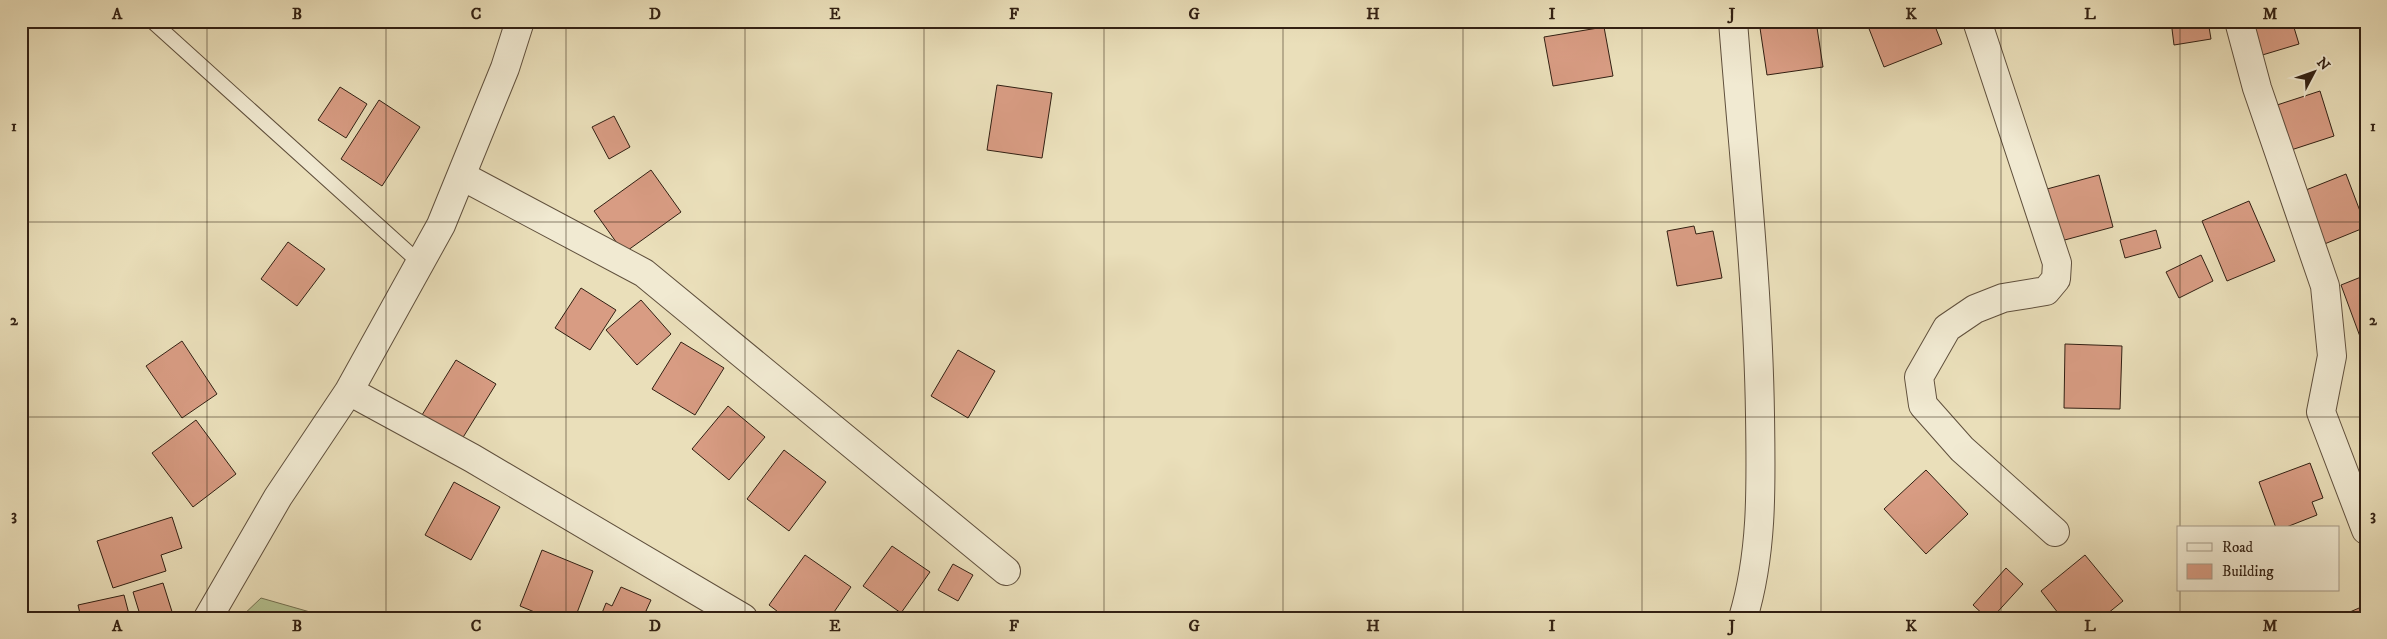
<svg xmlns="http://www.w3.org/2000/svg" width="2387" height="639" viewBox="0 0 2387 639" font-family="'IM FELL DW Pica',serif">
<rect width="100%" height="100%" fill="#eadfba"/>
<filter id="stains"><feTurbulence type="fractalNoise" baseFrequency=".004" numOctaves="4"/><feColorMatrix values="0 0 0 0 .2 0 0 0 0 .09 0 0 0 0 .02 0 0 0 .5 -.17"/></filter>
<radialGradient id="worn" r=".72"><stop offset=".6" stop-color="#630" stop-opacity="0"/><stop offset="1" stop-color="#630" stop-opacity=".3"/></radialGradient>
<path fill="#b5c291" stroke="#747152" d="M261 598 331 618H240Z"/>
<path fill="#d89c83" stroke="#322013" d="M1807 21H1816L1823 67 1767 75 1760 28Z
M1866 21H1933L1942 44 1884 67Z
M2171 21H2208L2211 39 2174 45Z
M2249 21H2292L2299 44 2259 56Z
M1604 27 1613 76 1553 86 1544 37Z
M997 85 1052 93 1042 158 987 150Z
M340 87 367 104 346 138 318 120Z
M2320 91 2334 136 2288 151 2274 106Z
M379 100 420 127 382 186 341 159Z
M614 116 630 147 609 159 592 127Z
M651 170 681 212 624 253 594 211Z
M2346 174 2366 227 2322 245 2301 192Z
M2099 175 2113 227 2061 241 2047 189Z
M2249 201 2275 261 2227 281 2202 221Z
M1694 226 1696 234 1713 231 1722 278 1677 286 1667 231Z
M2156 230 2161 248 2125 258 2120 240Z
M288 242 325 269 297 306 261 279Z
M2201 255 2213 281 2179 298 2166 272Z
M2366 275V340L2362 342 2341 285Z
M581 288 616 310 590 350 555 328Z
M641 300 671 334 637 365 606 330Z
M182 341 217 394 182 418 146 366Z
M681 342 724 368 695 415 652 389Z
M2065 344 2122 346 2120 409 2064 408Z
M958 350 995 371 968 418 931 396Z
M456 360 496 384 462 439 422 415Z
M728 406 765 437 729 480 692 449Z
M196 420 236 474 193 507 152 453Z
M784 450 826 482 789 531 747 499Z
M2310 463 2323 498 2312 502 2317 515 2284 528H2276L2259 482Z
M1926 470 1968 514 1926 554 1884 509Z
M454 482 500 507 471 560 425 535Z
M172 517 182 548 161 555 166 571 113 588 97 541Z
M892 546 930 572 901 613 863 586Z
M542 550 593 571 575 618H549L520 606Z
M805 555 851 587 830 618H786L769 605Z
M2085 555 2123 601 2102 618H2062L2041 591Z
M953 564 973 575 958 601 938 590Z
M2006 568 2023 584 1992 618H1987L1973 605Z
M163 583 174 618H141L133 592Z
M621 587 651 600 646 611 661 618H600L606 603 612 606Z
M124 595 130 618H81L78 605Z
M2366 605V618H2336Z"/>
<g fill="none" stroke-linecap="round" stroke-linejoin="round">
<g stroke="#60503d" stroke-width="16">
<path id="service" d="M152 21 420 263"/>
</g>
<g stroke="#60503d" stroke-width="30">
<path id="minor" d="M1733 21C1743 152 1758 283 1760 415 1761 483 1763 552 1743 618
M1977 21 2057 263 2056 279 2046 291 2003 298 1975 309 1947 328 1919 377 1923 405 1962 449 2055 532
M2239 21 2257 88 2325 286 2332 356 2321 412 2366 530
M462 176 644 273 1006 571
M349 391 472 458 743 618
M208 618 278 497 349 391 441 225 505 68 520 21"/>
</g>
<use href="#service" stroke="#f1ead2" stroke-width="14"/>
<use href="#minor" stroke="#f1ead2" stroke-width="28"/>
</g>
<path fill="none" stroke="#322013" stroke-width="1" stroke-opacity="0.55" d="M207 21V618M386 21V618M566 21V618M745 21V618M924 21V618M1104 21V618M1283 21V618M1463 21V618M1642 21V618M1821 21V618M2001 21V618M2180 21V528M21 222H2366M21 417H2366M2180 590V618"/>
<rect width="2387" height="639" fill="none" stroke="#eadfba" stroke-width="55"/>
<rect x="2177" y="526" width="162" height="65" fill="#f1ead2" stroke="#a59986"/>
<rect x="2187" y="543" width="25" height="8" fill="#f1ead2" stroke="#a59986"/>
<text x="2222" y="552" font-size="15" fill="#322013">Road</text>
<rect x="2187" y="564" width="25" height="15" fill="#d89c83" stroke="#a59986"/>
<text x="2222" y="576" font-size="15" fill="#322013">Building</text>
<g transform="translate(2314 72) rotate(49)" stroke="#f1ead2" stroke-width="4" paint-order="stroke">
<path d="M0-4L9 19L0 12L-9 19Z" fill="#322013"/>
<text y="-8" font-size="14" font-weight="bold" text-anchor="middle" fill="#322013">N</text>
</g>
<rect x="28" y="28" width="2332" height="584" fill="none" stroke="#322013" stroke-width="2"/>
<g font-size="16" text-anchor="middle" font-weight="bold" fill="#322013">
<text x="117" y="19">A</text>
<text x="297" y="19">B</text>
<text x="476" y="19">C</text>
<text x="655" y="19">D</text>
<text x="835" y="19">E</text>
<text x="1014" y="19">F</text>
<text x="1194" y="19">G</text>
<text x="1373" y="19">H</text>
<text x="1552" y="19">I</text>
<text x="1732" y="19">J</text>
<text x="1911" y="19">K</text>
<text x="2090" y="19">L</text>
<text x="2270" y="19">M</text>
<text x="14" y="131">1</text>
<text x="2373" y="131">1</text>
<text x="14" y="325">2</text>
<text x="2373" y="325">2</text>
<text x="14" y="520">3</text>
<text x="2373" y="520">3</text>
<text x="117" y="631">A</text>
<text x="297" y="631">B</text>
<text x="476" y="631">C</text>
<text x="655" y="631">D</text>
<text x="835" y="631">E</text>
<text x="1014" y="631">F</text>
<text x="1194" y="631">G</text>
<text x="1373" y="631">H</text>
<text x="1552" y="631">I</text>
<text x="1732" y="631">J</text>
<text x="1911" y="631">K</text>
<text x="2090" y="631">L</text>
<text x="2270" y="631">M</text>
</g>
<rect width="100%" height="100%" filter="url(#stains)"/>
<rect width="100%" height="100%" fill="url(#worn)"/>
</svg>
